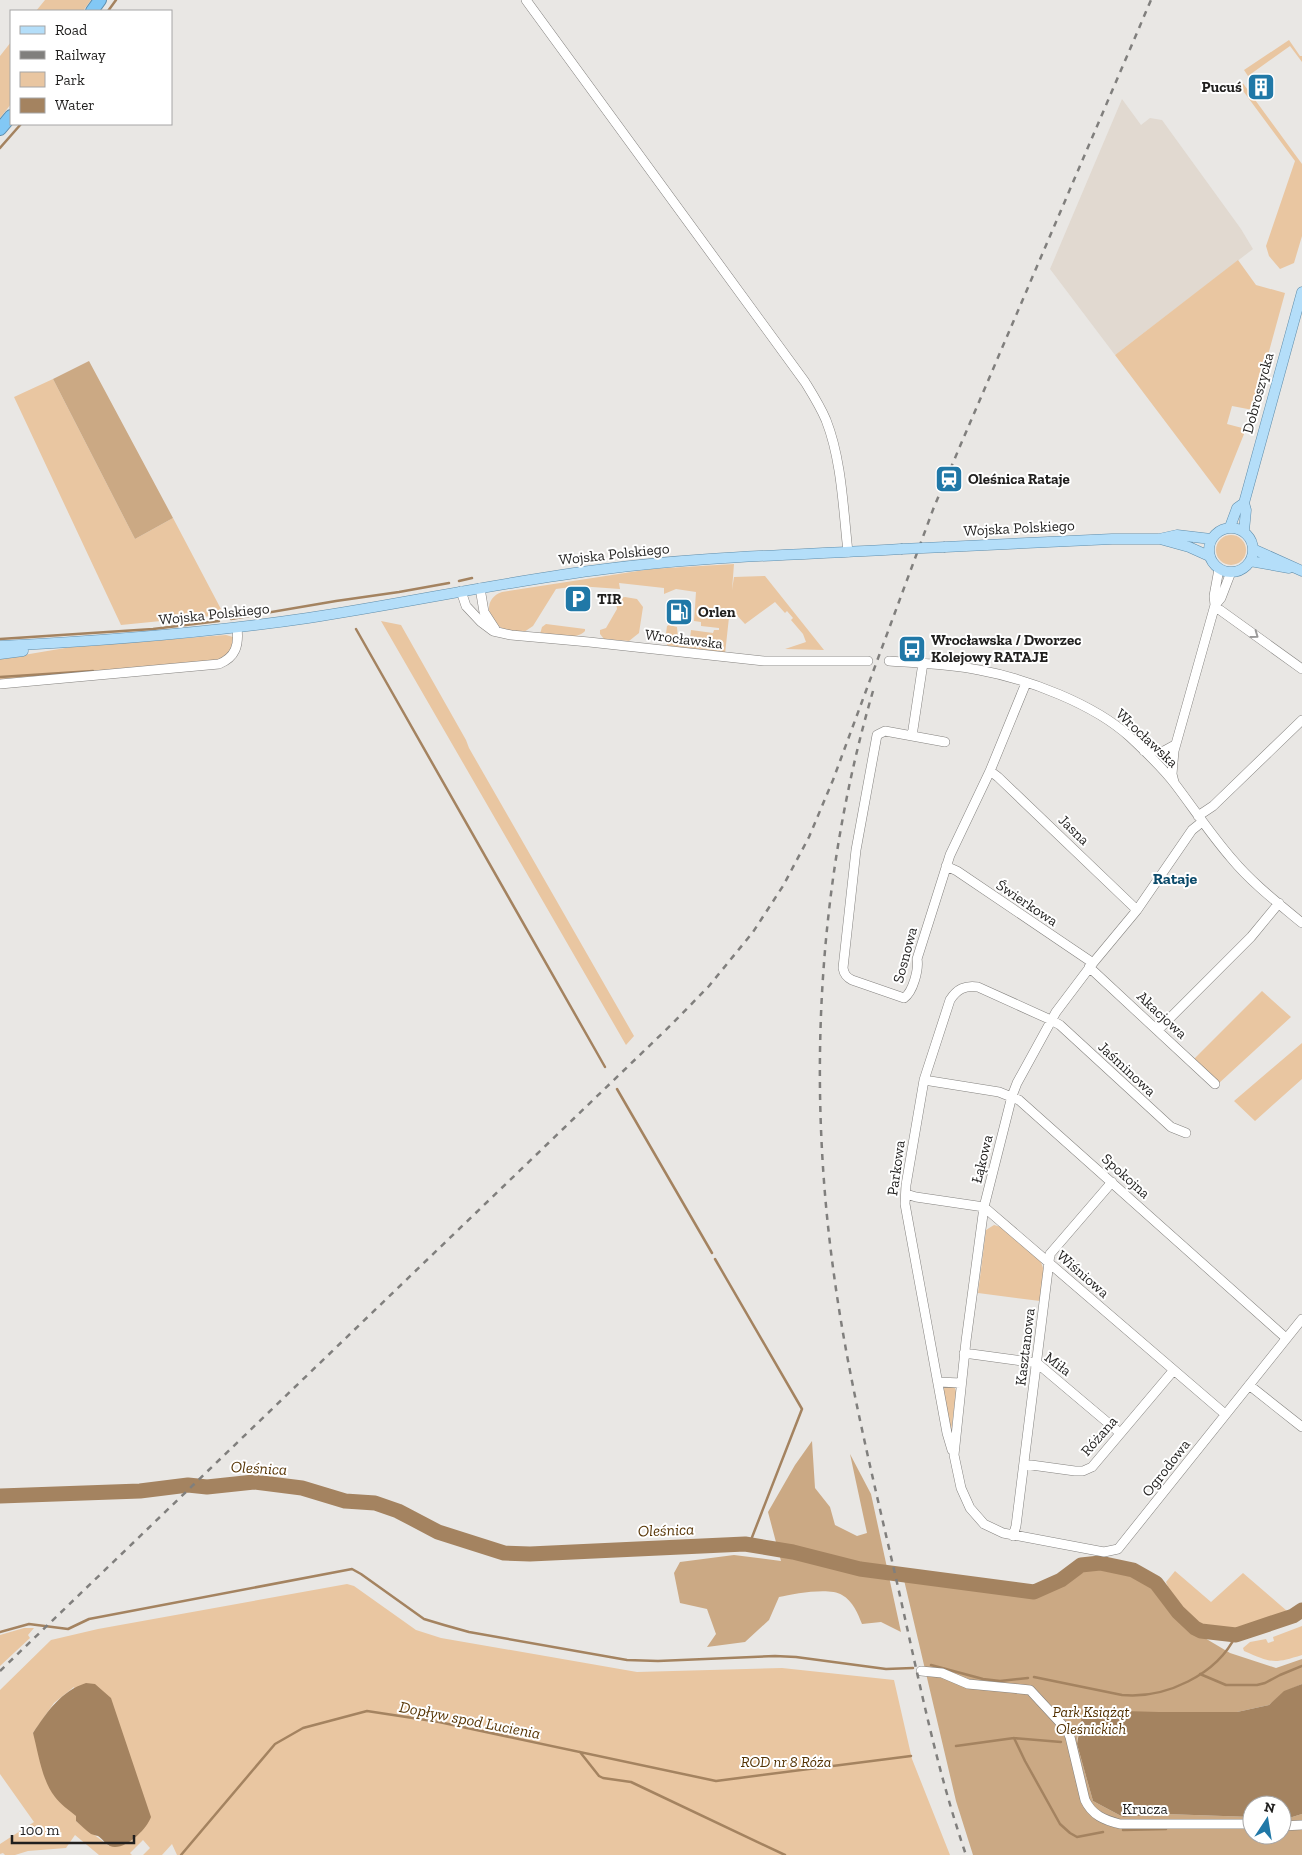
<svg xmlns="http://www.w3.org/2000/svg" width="1302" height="1855" viewBox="0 0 1302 1855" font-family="'Zilla Slab',serif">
<rect width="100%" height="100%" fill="#e9e7e4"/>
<path fill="#e1d9d0" d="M1122 99 1141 125 1150 118 1162 120 1241 229 1253 249 1115 355 1050 269Z"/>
<path fill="#e9c6a1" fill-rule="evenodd" d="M45 0H91L83 11H36Z
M1289 40 1300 56H1302V62L1290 46 1248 76 1244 70Z
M11 42V104L0 118V56Z
M1242 82 1302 164V236L1294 263 1280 269 1269 256 1266 246 1295 161 1238 84Z
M1238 260 1256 285 1285 293 1253 410 1232 406 1227 424 1246 429 1220 494 1115 355Z
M53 379 135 539 173 518 222 611 221 615 121 625 14 397Z
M1216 550a15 15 0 1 1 30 0a15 15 0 1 1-30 0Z
M734 564 732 590 734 577 765 576 824 650 785 649 806 642 803 634 791 620 793 618 787 611 785 613 775 602 745 624 730 608 725 654 668 646 665 641 667 626 669 625 677 627 678 638 690 639 691 630 713 633 714 630H719V628L701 626V622L694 621 696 592 676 589 664 594V588L619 583 620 589 578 586 556 589 533 626 524 632C517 632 507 631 500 627 486 618 484 598 502 592L651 569Z
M625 597 637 599 643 607 639 633 629 641 604 639 600 634V630L606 628 617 609 616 603 620 598Z
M381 621 401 625 466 740 469 748 634 1036 626 1045Z
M546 624 585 629V631C576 641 553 635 540 634L542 627Z
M226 635 233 637 234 641 231 653 219 660 0 682V659L71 647Z
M1262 991 1291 1017 1218 1084 1193 1060Z
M1302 1043V1079L1255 1121 1234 1101Z
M994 1225 1001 1227 1041 1262 1044 1271 1040 1301 978 1293 986 1230Z
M948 1386 955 1388 956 1392 951 1433 943 1388Z
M1175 1571 1211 1602 1243 1573 1287 1611C1250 1625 1216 1646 1184 1611 1177 1603 1170 1593 1166 1582Z
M347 1584 354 1586 416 1630 441 1638 637 1672 782 1668 894 1680 912 1759 950 1855H177L172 1844 162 1855H143L150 1848 143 1840 130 1853 132 1855H99L75 1835 66 1848 28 1851 15 1855H5L3 1853 0 1854V1844L34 1822 0 1774V1690L51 1640 98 1629ZM74 1687 109 1846 76 1821V1816L33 1733 54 1703Z
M1302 1626V1655C1273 1664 1272 1663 1244 1651L1243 1648 1250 1642 1266 1639 1268 1643 1274 1641 1273 1637Z
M24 1628H34L28 1635 30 1638 0 1666V1635Z"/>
<path fill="#cba984" d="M89 361 173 518 135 539 53 379Z
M812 1441 815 1488 830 1507 835 1525 857 1536 867 1533 850 1454 871 1494 901 1632 881 1622 862 1624C858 1614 853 1601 842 1595 829 1587 794 1594 779 1597L769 1620 745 1642 707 1647 716 1634 707 1609 680 1603 674 1573 680 1562 734 1555 781 1561 768 1512 795 1465Z
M1086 1568 1119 1570 1143 1578 1156 1590 1193 1631 1230 1653 1276 1668 1302 1659V1684L1284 1692 1269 1705 1237 1712H1159L1078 1733 1077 1744 1093 1801 1123 1817 1165 1814 1252 1817V1835H1282V1818H1289L1302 1814V1855H973L956 1801 904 1580 1036 1596Z"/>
<path fill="#a48360" d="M86 1683 95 1684 111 1698 151 1817C147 1829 124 1852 110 1846 105 1844 102 1838 98 1836 95 1835 93 1835 91 1834 85 1830 81 1825 76 1821V1816C69 1810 60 1804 55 1797 42 1781 38 1752 33 1733 47 1712 61 1691 86 1683Z
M1302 1684V1814L1289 1818H1282V1805H1252V1817L1165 1814 1123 1817 1093 1801 1077 1744 1082 1716 1090 1710 1159 1712H1237L1269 1705 1284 1691Z"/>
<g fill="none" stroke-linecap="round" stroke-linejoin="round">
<path stroke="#a48360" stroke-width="2.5" d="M108 11 116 0
M0 148 21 124
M459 581 472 578
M231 619 336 601 399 592 449 583
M356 629 605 1067
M0 639 153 629 219 621
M0 677 93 671
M617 1089 712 1253
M715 1259 802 1409 749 1545
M0 1632 29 1624 68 1629 89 1619 352 1569 361 1574 424 1619 444 1625 469 1632 627 1660 658 1661 775 1656 796 1657 886 1669 913 1668
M931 1665 983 1679 1000 1681 1028 1678
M1200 1674 1226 1685H1257L1265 1683 1280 1675 1302 1666
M1034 1677 1122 1695C1165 1699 1217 1675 1236 1635
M1014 1738 1025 1761 1060 1824 1070 1833 1077 1837 1103 1832
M956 1746 1014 1738 1061 1742
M580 1752 599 1776 603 1778 631 1782 785 1855
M1123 1830 1166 1829
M181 1855 275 1744 303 1728 367 1711 439 1722 716 1781 911 1756"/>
<path stroke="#a48360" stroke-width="15" d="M0 1496 140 1491 188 1485 207 1487 254 1482 302 1488 345 1501 375 1503 398 1511 438 1532 504 1553 530 1554 745 1544 793 1552 860 1569 1034 1592 1061 1580 1081 1565 1100 1563 1133 1570 1156 1583 1178 1612 1195 1628 1201 1631 1236 1635 1293 1616 1302 1610"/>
<g stroke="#84827f" stroke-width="10">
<path id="minor" d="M526 0 805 382C813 395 820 406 826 420 842 461 843 508 848 552
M480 588 484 612 495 629
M461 591 466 606 481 622 493 631 511 635 589 642 764 661H868
M1215 605 1221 598 1231 572
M1214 608 1220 610 1302 669
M889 661C919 663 950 664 979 670 1028 679 1094 704 1130 737 1145 751 1162 767 1175 784 1194 809 1211 835 1232 859 1252 883 1278 903 1302 923
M0 684 219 664C236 657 239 645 237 628
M912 736 923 663
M945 742 885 731 877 735 856 850 843 968C844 974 846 977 852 980L904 998C913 992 919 969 917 959L950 855 990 771 1026 683
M1144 751H1164L1175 745
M990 771 998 777 1137 910
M1174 782 1172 774 1174 751 1215 605 1214 596 1219 569
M1198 816 1213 806 1302 720
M1202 822 1192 830 1137 910 1093 963 1056 1012 1017 1083 1012 1096 984 1207 966 1341 954 1455 961 1488 970 1508 984 1524 1003 1533 1104 1552 1118 1549 1302 1319
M946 866 957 871 1093 963
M1089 967 1215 1084
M1158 1030 1251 937 1279 903
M924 1080 999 1092 1019 1100 1286 1338
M906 1194 916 1197 984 1207 1225 1414
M964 1353 1037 1363 1120 1433
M938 1382 961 1383
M1249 1385 1302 1427
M952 1450 947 1433 905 1204 906 1185 924 1080 950 1000C957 989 965 985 978 987L1051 1020 1060 1025 1171 1127 1186 1133
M1024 1464 1075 1471H1083L1092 1467 1173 1371
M1013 1536 1016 1526 1050 1254 1112 1182
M921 1671 942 1673 968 1684 1030 1690 1067 1730 1070 1737 1085 1800C1092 1815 1104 1820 1120 1824H1252
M1282 1826 1302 1825"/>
</g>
<g stroke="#608daa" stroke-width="11">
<path id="major" d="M1230 527 1237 508 1244 503
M1209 550a22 22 0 1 1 44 0a22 22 0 1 1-44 0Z
M1244 531 1246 510 1244 503 1302 292
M1160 539 1189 547 1209 556
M945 547 1112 539H1159L1177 535 1211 539
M1253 549 1302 571
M1250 561 1289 568
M0 646C103 641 206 633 308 618 408 603 506 581 605 569 703 556 802 555 901 549
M0 654 23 651"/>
</g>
<g stroke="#608daa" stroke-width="14">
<path id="highway" d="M92 11 100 0
M0 129 11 116"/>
</g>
<use href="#minor" stroke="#fff" stroke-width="9"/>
<use href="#major" stroke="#b4def9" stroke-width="10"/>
<use href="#highway" stroke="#82c8f5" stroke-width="12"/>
<path stroke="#807f7d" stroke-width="2.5" stroke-dasharray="6 6" stroke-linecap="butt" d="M873 691C818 879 807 1081 834 1275 847 1371 870 1466 892 1561 915 1659 933 1759 966 1855
M0 1671 672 1024 709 986 753 932 783 886 809 837 833 780 934 507 1151 0"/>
<g stroke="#608daa" stroke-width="11" stroke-linecap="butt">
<path id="major-bridge" d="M901 549 945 547"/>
</g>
<use href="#major-bridge" stroke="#b4def9" stroke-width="10"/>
</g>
<defs><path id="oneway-chevron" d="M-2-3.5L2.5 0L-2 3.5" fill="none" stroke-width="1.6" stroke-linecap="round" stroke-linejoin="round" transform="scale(1.25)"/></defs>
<use stroke="#9b9a9a" href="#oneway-chevron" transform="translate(1255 635) rotate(36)"/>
<defs>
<g id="building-square" transform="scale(1.4375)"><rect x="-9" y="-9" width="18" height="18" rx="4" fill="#2078a7" stroke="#fff"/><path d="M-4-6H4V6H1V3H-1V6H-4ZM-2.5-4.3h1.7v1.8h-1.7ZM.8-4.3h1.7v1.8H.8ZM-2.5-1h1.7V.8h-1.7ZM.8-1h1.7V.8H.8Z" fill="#fff"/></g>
<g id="station-square" transform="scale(1.4375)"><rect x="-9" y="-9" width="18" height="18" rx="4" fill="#2078a7" stroke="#fff"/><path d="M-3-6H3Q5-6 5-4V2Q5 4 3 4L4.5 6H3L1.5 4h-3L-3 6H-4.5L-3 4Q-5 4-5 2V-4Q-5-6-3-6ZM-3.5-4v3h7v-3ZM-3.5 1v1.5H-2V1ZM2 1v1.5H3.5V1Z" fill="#fff"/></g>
<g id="parking-square" transform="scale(1.4375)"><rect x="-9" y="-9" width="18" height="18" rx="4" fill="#2078a7" stroke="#fff"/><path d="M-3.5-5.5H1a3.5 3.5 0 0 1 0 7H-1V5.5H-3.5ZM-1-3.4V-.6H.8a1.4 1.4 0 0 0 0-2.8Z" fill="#fff"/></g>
<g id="fuel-square" transform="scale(1.4375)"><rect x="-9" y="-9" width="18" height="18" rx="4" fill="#2078a7" stroke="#fff"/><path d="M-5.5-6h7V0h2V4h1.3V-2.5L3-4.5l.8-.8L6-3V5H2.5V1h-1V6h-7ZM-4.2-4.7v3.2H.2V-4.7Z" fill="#fff"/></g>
<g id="bus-square" transform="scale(1.4375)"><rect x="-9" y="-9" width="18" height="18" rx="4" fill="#2078a7" stroke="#fff"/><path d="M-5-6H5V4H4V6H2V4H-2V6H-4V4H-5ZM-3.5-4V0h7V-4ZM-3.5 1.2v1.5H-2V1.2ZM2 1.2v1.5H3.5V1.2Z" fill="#fff"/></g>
</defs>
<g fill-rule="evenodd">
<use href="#building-square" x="1261" y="87"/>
<use href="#station-square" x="949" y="479"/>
<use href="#parking-square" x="578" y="599"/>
<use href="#fuel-square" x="679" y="612"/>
<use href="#bus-square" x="912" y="649"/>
</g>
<g text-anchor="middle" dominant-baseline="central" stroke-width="4" stroke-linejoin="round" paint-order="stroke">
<g font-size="15" font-weight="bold" fill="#201f1e" stroke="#fff" text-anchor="start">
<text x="1242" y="87" text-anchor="end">Pucuś</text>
<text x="968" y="479">Oleśnica Rataje</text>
<text x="597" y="599">TIR</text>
<text x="698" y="612">Orlen</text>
<text x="931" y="640">Wrocławska / Dworzec<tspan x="931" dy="17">Kolejowy RATAJE</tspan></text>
</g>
<g font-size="15" fill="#201f1e" stroke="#fff">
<text transform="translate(1258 393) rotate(-75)">Dobroszycka</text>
<text transform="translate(1019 528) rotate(-3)">Wojska Polskiego</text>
<text transform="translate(614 554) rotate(-6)">Wojska Polskiego</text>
<text transform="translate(214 614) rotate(-6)">Wojska Polskiego</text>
<text transform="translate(684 639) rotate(7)">Wrocławska</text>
<text transform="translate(1147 738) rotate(43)">Wrocławska</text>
<text transform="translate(1074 830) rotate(44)">Jasna</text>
<text transform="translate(1027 903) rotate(34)">Świerkowa</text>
<text transform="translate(905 955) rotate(-75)">Sosnowa</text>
<text transform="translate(1162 1015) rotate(43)">Akacjowa</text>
<text transform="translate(1127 1069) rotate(43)">Jaśminowa</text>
<text transform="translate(982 1159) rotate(-76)">Łąkowa</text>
<text transform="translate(896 1168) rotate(-82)">Parkowa</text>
<text transform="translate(1126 1176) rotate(42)">Spokojna</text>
<text transform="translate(1083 1274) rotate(41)">Wiśniowa</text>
<text transform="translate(1025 1347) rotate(-83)">Kasztanowa</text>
<text transform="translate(1058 1364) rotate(37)">Miła</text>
<text transform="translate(1099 1436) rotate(-49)">Różana</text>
<text transform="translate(1166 1468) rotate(-52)">Ogrodowa</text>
<text x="1145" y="1809">Krucza</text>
</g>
<g font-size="15" font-style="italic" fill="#523000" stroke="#fff">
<text x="1091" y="1712">Park Książąt<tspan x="1091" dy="17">Oleśnickich</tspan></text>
<text x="786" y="1762">ROD nr 8 Róża</text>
</g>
<g font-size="16" font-weight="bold" fill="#0b4a6a" stroke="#fff">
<text x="1175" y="878">Rataje</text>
</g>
<g font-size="16" font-style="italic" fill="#573505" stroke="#fff">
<text transform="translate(259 1468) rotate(3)">Oleśnica</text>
<text transform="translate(666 1530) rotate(-2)">Oleśnica</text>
<text transform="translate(470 1720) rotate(11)">Dopływ spod Lucienia</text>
</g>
</g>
<rect x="10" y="10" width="162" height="115" fill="#ffffff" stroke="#a6a5a5"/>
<rect x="20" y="26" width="25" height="8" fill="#b4def9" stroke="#a6a5a5"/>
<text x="55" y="35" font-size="15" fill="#201f1e">Road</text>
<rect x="20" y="51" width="25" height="8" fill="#807f7d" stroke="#a6a5a5"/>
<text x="55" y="60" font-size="15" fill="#201f1e">Railway</text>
<rect x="20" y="72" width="25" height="15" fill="#e9c6a1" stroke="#a6a5a5"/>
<text x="55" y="85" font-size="15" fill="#201f1e">Park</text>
<rect x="20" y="98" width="25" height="15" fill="#a48360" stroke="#a6a5a5"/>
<text x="55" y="110" font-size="15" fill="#201f1e">Water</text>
<g transform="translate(1267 1820) rotate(12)"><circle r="24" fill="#ffffff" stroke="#a6a5a5"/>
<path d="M0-4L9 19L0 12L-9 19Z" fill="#2078a7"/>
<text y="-8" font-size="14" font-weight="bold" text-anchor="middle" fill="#201f1e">N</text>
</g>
<path d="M12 1835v8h122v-8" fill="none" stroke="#201f1e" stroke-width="2.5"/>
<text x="20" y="1835" font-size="15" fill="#201f1e" stroke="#ffffff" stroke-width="4" paint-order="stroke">100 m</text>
</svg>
